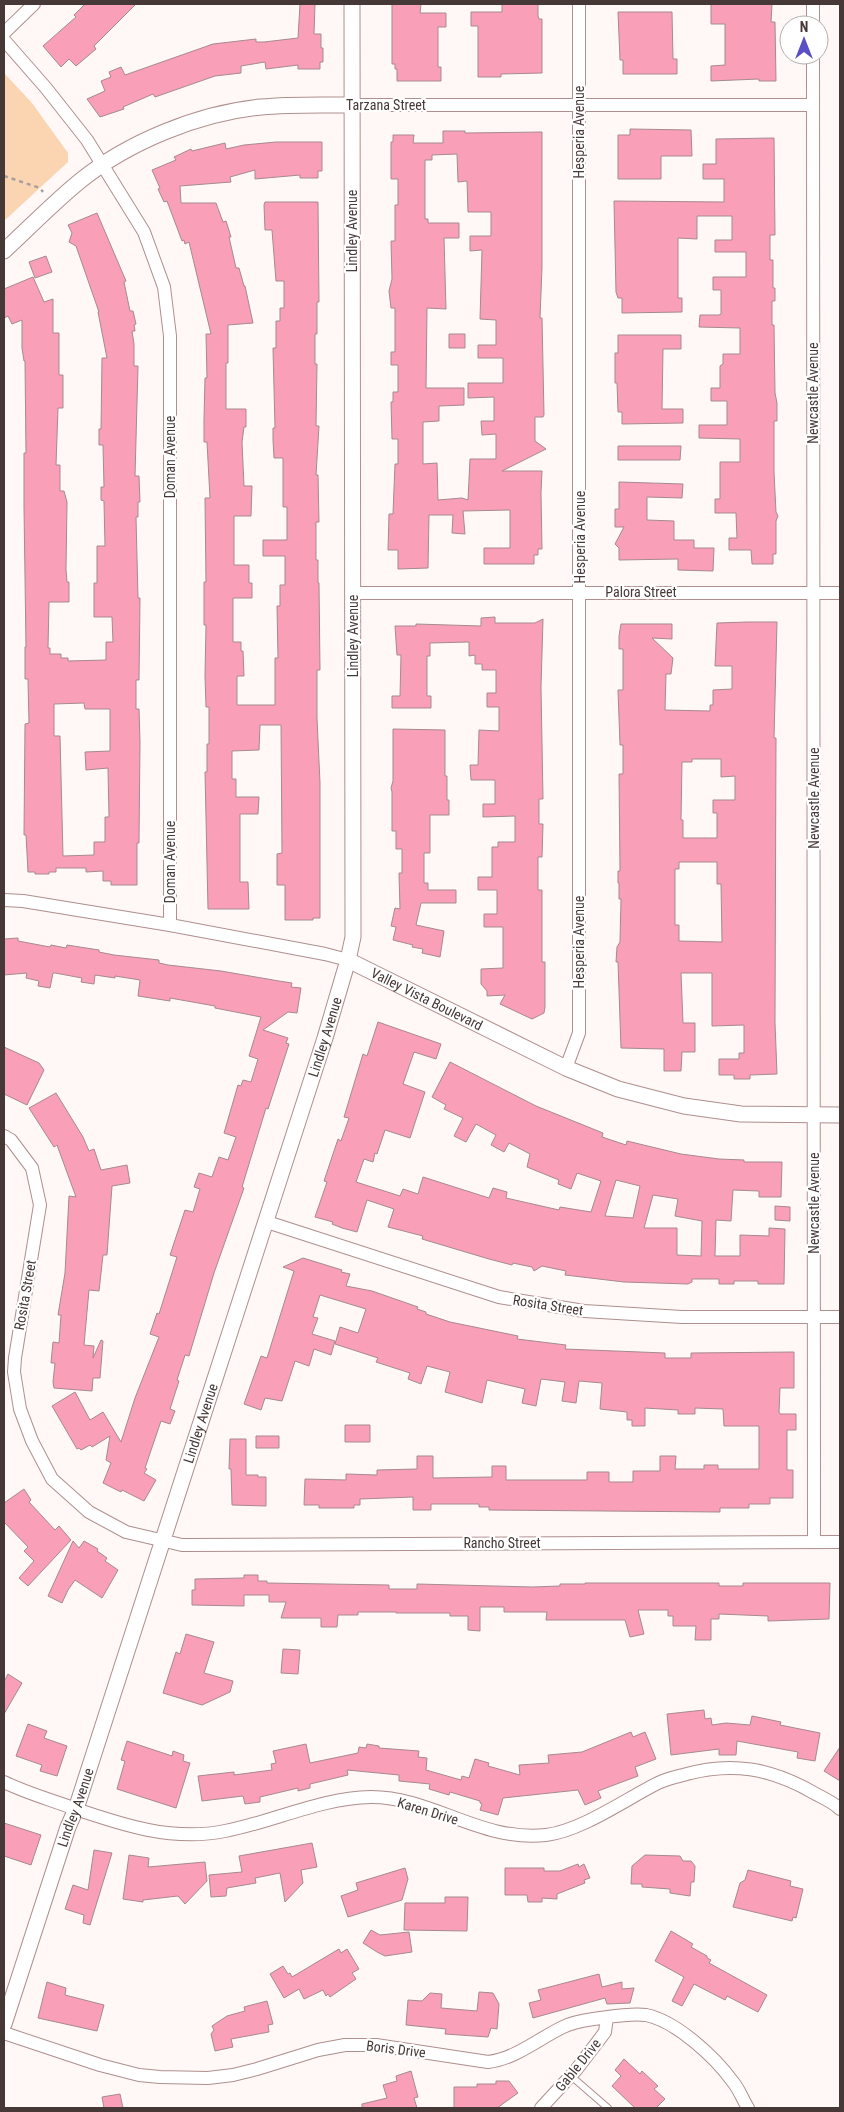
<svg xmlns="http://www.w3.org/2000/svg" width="844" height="2112" viewBox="0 0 844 2112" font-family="'Roboto Condensed',sans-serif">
<rect width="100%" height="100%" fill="#fff8f7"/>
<path fill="#fbd4b2" d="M4 73 32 103 68 153V162L4 221Z"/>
<path fill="#f99fb7" stroke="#a78990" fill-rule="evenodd" d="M85 4H136L94 46 96 49 76 66 69 59 61 67 43 46 76 17 74 15Z
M300 4H315L314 34H321V48H323V62H320V69H298V65L266 69 265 62 241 66V73L215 76 155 97 153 94 123 107 124 109 100 117 87 99 105 91 101 81 111 77 109 72 121 67 125 75 213 44 256 39V42H264L298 38Z
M392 4H421L420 13H446V27H438V67H441V81H397V69H395V64H392Z
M502 4H538V16L539 19H542V73L501 74V77H478V26H471V12H502Z
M711 4H772L771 22H775L776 81H759V79L711 81V66L725 65V24H711Z
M618 12H672L673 59H677V74H623V60H620Z
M630 129 691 130 692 156H661V179H618V135H630Z
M443 131H465V133L542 132V267L540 318H542L544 415 543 417H535V441L546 449 502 471H542L541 493 542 549H538V555H534V564H484V548H510V510L463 511 465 534 452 533 453 515H429L428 568 398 569V550H388L389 514H393L395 464H398V439H392L391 402H393V392H398V365H391V352H395V308H391L389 291 392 279 391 241H395V205H398V179H391V142H393V135H414L413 143H443ZM457 154 458 182 467 181 468 212H491V236H470V251L482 250 480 319 496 320V345H478V358H503V383H468V398L494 397V421H481L482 435 496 434V459H470L468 500 462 498 438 500 437 463 423 464V422L439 421V406L464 405V388H426L427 308 446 309 444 238H459V223H428V219H425V160H432V155Z
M774 138 775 235H770V260H773V288H775V301H772V325H774L775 393 777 403V421H774V472L776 512 778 516 776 521V554H773V564H752L751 550H729V538H737L736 513H715V499H720V462H740V439L699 438V425H727V401H711V388H720V366L723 364V354H740V328L699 327 700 315H719L721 314V290H713V277H746V252H715V240H732V216H697V239L678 238V298H682V312L622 313V298H618L616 292 614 201 724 202V179H703V164H716V139Z
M276 142H322V171H318V178H300V175L255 179V170L230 177 231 182 180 186 181 203H216L223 222 226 221 231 237H229L236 268H239L244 286H245L253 323 228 325V363H226V409H246V427H244L242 442 244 486H252L251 516H234V565H249V583H252V598H233V642H241V651H243L244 676H237V705H275V658H278L277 606H280V585H285V556H263V540H287V507H283V458H274L273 440V428H275L273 348H276V321H280V308H284V281H276L272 230H265L264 205 265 202H318L319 302H317V334H315V364H317L316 426H319L316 475H318L319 522H316V560H318V583H319L320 670H317V718L320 783V918H313V920H285V885H277V854L282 853 281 725H260L259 750 232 751V779H236V797H259L258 814H240V882H248L249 909H208L205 772H207V744H209V707H206L205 676 206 625H204V582H206L205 498H210L207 442H204V420L205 378H207L206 334H211L189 242 185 244 184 240 182 241 167 201 164 202 158 189 160 188 152 170 176 160 174 157 191 149 192 151 225 143 226 149 244 145Z
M97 213 126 281 124 282 130 311H133L136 324 134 325 135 331H132L134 344V366H138L135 476H139L140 502H138V517H136L138 598H140L139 680H136V709H139L140 742 139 843H137V885H111V881H103V871L86 872V868H56V872H49V874H35V872H28L26 835H24L25 724 29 723 28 679H25V647H26L24 507V453H26L25 361H24L22 348V320L12 324 8 316 4 318V289L33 277 44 302 53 299V333H59V375H63V408H58L56 465H60V491H64L67 502 66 569 67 582H69V602H49L48 648H50V654H61V658H68V661L106 660V642H113L112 617H94V583H97V546H105L104 501 101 500V487H104L103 445H99V429H101L102 358H107L98 312H99L76 246 69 242 72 233 68 225ZM84 703 85 709H110V751L85 752 86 770 108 768 109 817H105V842H94V855L63 856 60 736H54V704Z
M46 256 52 272 35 278 29 262Z
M449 334H465V348H449Z
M618 335H681V349H663L662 409H683V423L622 424V412H618L617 383H615V353H618Z
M618 446H681L680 460H618Z
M619 482 683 484 682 498 647 497V520L674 521V540H694V548H714L713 571 678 570V559L619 560V548L615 544 624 527H615V509H619Z
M495 617V623H535L543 619 541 687 543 799H539V824H543L542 857H538V890H542V962H545V1007L544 1013 532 1019 500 1004 505 995 487 996V991L481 984V969L503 968V927H484V914H497V890H478V877H492V847H498V842H515V816L483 817V804H495V780H471L470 765H478L479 730 499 731V707H487V693H496V670H482V664H475V655L469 656V642L430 643V656H427V696H431V708H392V696H400L401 655H397L395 626H416V624L481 626V618Z
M747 622H777L774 738H776L775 1023 777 1074 750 1075V1079H734V1075H719V1059H739V1053H744V1025L712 1026V973H681L683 1023H695V1052H682L681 1071H664V1049L621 1048 618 962H616L617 947 620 942 621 899H619V883H618V871H620L619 774H623V745H620L618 690H623V649H619V636L621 624H672V639L652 638 673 658 671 674H666L665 710 710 711V705H713V690L732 689V666H715L717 623ZM692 759H721V777L735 776V800H713V813H717V838H683V820H681L682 762H692ZM679 862H717V884H721L722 942 679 941V925H675V869H679Z
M393 729 445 730V776H447V800H449V815H430V853H424V883H428V890H456V903H421L416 925 444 931 440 957 422 953 423 949 412 947 413 945 393 940 396 927 391 926 395 908 400 909 399 873H402V849H396V831H392V792L391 788 393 781Z
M18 938V941L50 947 51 945 66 948 67 945 99 950V952L114 955 159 960V963L168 965 221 971 279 981 292 983 291 987 301 988 297 1013 288 1012 263 1030 288 1038 286 1043 289 1044 268 1109 266 1108 242 1187 244 1188 214 1273 195 1336 189 1356 185 1355 177 1380 179 1381 170 1409 175 1411 170 1424 161 1421 145 1468 147 1469 144 1473 156 1480 144 1501 122 1490 121 1492 103 1483 111 1463 106 1460 110 1436 92 1447 90 1445 81 1450 79 1448 77 1449 52 1406 75 1392 90 1420 103 1412 121 1442 135 1398 159 1337 150 1334 157 1313 159 1314 177 1257 170 1255 185 1210 193 1212 200 1189 194 1187 199 1173 212 1177 219 1157 228 1160 236 1137 224 1133 238 1085 241 1086 243 1080 251 1082 258 1059 249 1056 261 1017 215 1008V1006L170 998V1001L138 996 140 980 115 976V978L95 975 94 984 81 982 82 978 55 973H53L50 988 38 986 39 981 26 978 27 973 4 975V939Z
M378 1022 441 1044 436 1059 414 1052 403 1084 425 1092 410 1138 385 1130 377 1154 375 1153 373 1162 364 1159 356 1182 400 1196 403 1189 418 1194 423 1177 489 1198 493 1188 507 1192 506 1198 559 1210 560 1207 591 1212 601 1181 577 1173 571 1189 558 1184 559 1180 527 1167 530 1154 509 1143 504 1152 491 1145 496 1135 476 1124 466 1142 454 1136 463 1118 444 1109 446 1105 432 1097 450 1062 536 1106 603 1133 602 1137 626 1145 627 1141 681 1154 719 1159 744 1160V1162H782L781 1197H759V1191L733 1190 731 1221 716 1220 715 1256H740V1235L769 1236V1228L785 1229 784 1284H758V1281H734V1284H719V1279H692V1282L688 1284 624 1282 565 1275 566 1271 542 1266 534 1271 532 1267 513 1263 512 1265 489 1259 422 1239 423 1236 388 1227 394 1209 367 1200 357 1232 342 1228 332 1224 333 1222 315 1217 327 1182 324 1181 338 1139 341 1141 349 1118 344 1117 363 1054 367 1056ZM616 1180 640 1186 633 1218 605 1216ZM653 1195 678 1199 675 1216 702 1221 701 1256 677 1255V1228H644Z
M4 1047 39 1063 44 1070 27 1105 4 1094Z
M56 1093 83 1137 89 1151 94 1149 101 1170 127 1165 130 1183 112 1186 107 1255H103L99 1291 89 1290 84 1345 94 1346 93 1358 101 1340 103 1341 100 1378H93L92 1391 54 1388 53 1382 55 1363H51L53 1342 59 1343 61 1315H58L65 1273 69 1196 76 1197 57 1145 54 1147 29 1108Z
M775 1206 790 1207V1221L775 1220Z
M303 1258 342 1270 341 1272 350 1274 346 1286 372 1291 418 1307 417 1309 426 1312V1314L450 1322 518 1336 517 1339 566 1345 565 1349 665 1353V1358H691V1353L794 1352V1388H780L779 1412 780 1414H796V1430H787V1470H793V1498H770V1504H749V1508H720V1512L489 1510V1507H479V1504H431V1510H413V1497L360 1499V1505H354V1508H319V1505H304L305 1479 346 1480V1474L377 1475V1470L417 1469V1456H433V1478L492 1477V1466H506V1480H587V1472H609V1482H633V1471H660V1456H676L675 1469H704V1465H718V1469H759V1426H724L723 1409 695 1408V1414H678V1410L645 1408V1426H632V1420H627V1412L600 1409 602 1383 579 1381 576 1403 562 1401 565 1382 541 1379 536 1406 522 1403 525 1389 487 1380 482 1403 459 1396 445 1392 450 1372 427 1366 421 1384 408 1379 410 1373 376 1362 378 1358 335 1344 340 1327 358 1333 366 1309 320 1295 313 1317 318 1318 312 1334 335 1341 331 1355 314 1349 309 1366 295 1361 282 1401 265 1398 261 1410 244 1404 261 1356 267 1358 294 1271 283 1267Z
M345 1425H370V1442H345Z
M256 1436H279V1448H256Z
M230 1439H246V1475H258V1477H266V1506L232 1505 231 1469H229Z
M24 1489 31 1500 29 1502 55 1530 59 1526 71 1540 28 1586 19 1578 34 1561 24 1551 28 1547 4 1522V1503Z
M73 1541 79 1548 84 1541 98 1549 97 1551 107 1558 105 1561 118 1570 102 1598 75 1580 68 1590 62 1603 48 1596Z
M244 1575H258V1581H267V1583L389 1585V1589H417V1584L532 1587 560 1586V1584H585V1583H719V1586H743V1583H830L829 1619 768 1621V1616L719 1614V1619H711V1640H695L696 1626H673V1616H668V1610H638L644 1634 630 1637 625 1620H546L547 1612H504V1607H480V1631L468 1630V1616H450V1613H396V1612H358V1615H338L337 1627H321V1618H281L286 1602H269V1595H244V1606L192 1605V1590H195V1579L244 1578Z
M186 1634 214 1642 204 1673 233 1681 230 1692 202 1705 163 1693 176 1652 180 1654Z
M283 1649 300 1650 298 1674 281 1673Z
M8 1674 22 1683 4 1714V1682Z
M704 1710 705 1719 711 1718 712 1725 726 1723 750 1725 752 1716 781 1722 780 1725 820 1733 815 1761 797 1758 798 1752 737 1741 736 1755H719V1749L671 1755 667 1714Z
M28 1724 47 1731 44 1738 67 1746 57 1776 40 1771 42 1765 16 1756Z
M631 1732 633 1737 645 1732 656 1759 635 1767 638 1776 598 1791 601 1798 585 1805 578 1790 503 1798 498 1815 480 1810 482 1804 480 1803V1801L450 1792 449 1795 429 1789 430 1784 399 1781V1775L347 1770 348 1775 310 1784V1788L298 1791V1788L260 1797V1802L245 1804 243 1796 202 1801 198 1776 234 1772V1775L272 1770 271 1764 276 1763 273 1751 306 1744 310 1763 358 1753 359 1747 366 1748 367 1744 379 1746V1748L419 1751 418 1757 427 1758 426 1770 461 1780 462 1776 469 1778 475 1759 489 1763 488 1766 520 1775 519 1765 549 1763 548 1755 582 1752Z
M127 1741 172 1756 173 1751 184 1755 183 1761 190 1763 176 1808 117 1789 125 1761 121 1760Z
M840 1747V1781L824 1771Z
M4 1823 41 1835 31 1865 4 1856Z
M312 1843 317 1867 301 1870 303 1883 285 1902 280 1873 255 1878 256 1883 227 1888 226 1896 211 1897 209 1875 242 1872 239 1856Z
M94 1850 112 1853 90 1925 83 1923 84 1915 65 1909 73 1885 88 1890Z
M129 1855 149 1858 148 1867 205 1862 207 1881 185 1904 178 1896 143 1900V1902L123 1899Z
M645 1855 680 1856 683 1861H691L695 1866 694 1882H691L690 1896 670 1893V1889L642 1887V1884H631L632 1866Z
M578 1864 579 1867 584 1864 590 1878 584 1880 585 1883 557 1894V1899L542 1898V1902H528L527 1895H505V1868H544V1871H560Z
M405 1868 408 1879 402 1900 348 1917 341 1896 358 1890 356 1883Z
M748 1870 791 1881 790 1886 803 1889 796 1918 793 1917 792 1921 733 1907 740 1883 745 1880Z
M445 1897H468L467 1931 404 1930 405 1903H445Z
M371 1930 380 1935 409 1932 412 1952 385 1956 377 1952 363 1943Z
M671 1931 693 1944 691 1947 707 1956V1958L711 1960 709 1963 767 1995 758 2012 727 1996 725 2000 694 1984 682 2006 672 2001 684 1977 655 1961Z
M339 1949 341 1953 347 1949 359 1969 352 1973 356 1979 330 1997 328 1994 326 1996 323 1990 304 1999 299 1989 284 1998 270 1974 283 1966 288 1974 290 1973 292 1977Z
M599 1974 602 1987 622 1982V1989L634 1988 630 2003 607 2004 605 1998 533 2018 529 2003 541 2000 538 1990Z
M47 1982 66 1988 65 1995 104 2005 97 2031 38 2018Z
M479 1992 493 1993 499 2004 497 2029 491 2028 488 2037 445 2034 446 2029 406 2025 408 2000 422 2001 430 1993 442 1994 441 2008 477 2011Z
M267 2001 273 2024 268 2025 269 2032 231 2039 233 2047 215 2051 211 2034 214 2030 212 2026 227 2016 245 2011 244 2007Z
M624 2059 640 2074 642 2071 658 2086 654 2089 665 2099 656 2108H635L612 2086 621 2076 615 2070Z
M411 2071 418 2097 414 2098 417 2108H362V2104L387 2098 383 2085 397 2081 396 2076Z
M496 2081H509L518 2093 497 2108H454V2087H477V2084H496Z
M120 2094 123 2108H104L102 2097Z"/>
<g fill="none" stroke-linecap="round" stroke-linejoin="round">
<g stroke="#ae8f8d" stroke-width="8">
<path id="service" d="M571 2076 608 2108"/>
</g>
<g stroke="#ae8f8d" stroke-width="14">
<path id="minor" d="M813 4V25
M4 33 34 4
M4 40 46 88 87 140 144 232 164 287 170 336V925
M813 55 814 1542
M352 105H813
M352 593H840
M4 900 23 901 170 925 325 954 348 960
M566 1068 579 1033V4
M4 1136 11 1140 32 1168 40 1205 15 1358 14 1372 20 1409 32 1441 52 1479 89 1512 126 1532 182 1545 840 1542
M267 1222 499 1297 584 1311 682 1317H840
M4 1782C24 1792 48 1799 70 1807 120 1824 171 1842 225 1831 273 1822 320 1798 371 1797 433 1797 480 1842 546 1835 581 1831 626 1799 658 1783 666 1779 675 1777 683 1775 731 1761 771 1768 814 1793 823 1798 833 1802 840 1809
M4 2033 100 2065 139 2075 160 2077 208 2078 233 2075 257 2069 318 2050 345 2045H376L488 2062C515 2059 538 2039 563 2027 575 2021 588 2020 600 2018 615 2016 632 2013 646 2015 676 2021 715 2057 733 2082 739 2089 743 2100 748 2108
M541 2108 576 2070 605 2032 607 2017"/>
</g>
<g stroke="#ae8f8d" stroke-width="17">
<g id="tertiary">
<path d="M4 251C29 228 53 203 80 181 128 142 199 113 261 107 291 104 322 105 352 105"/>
<path id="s1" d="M348 960 566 1068 618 1089 684 1106 741 1114 840 1115"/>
<path id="s2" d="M4 2024 68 1827 76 1809 325 1038 348 960 353 937 352 4"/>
</g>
</g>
<path stroke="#a89e9d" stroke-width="2.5" stroke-dasharray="4 4" stroke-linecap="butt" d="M4 176 40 188 43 192"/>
<use href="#service" stroke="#fff" stroke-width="6"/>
<use href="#minor" stroke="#fff" stroke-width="12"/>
<use href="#tertiary" stroke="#fff" stroke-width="15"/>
</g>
<g text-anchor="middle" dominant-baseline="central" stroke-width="4.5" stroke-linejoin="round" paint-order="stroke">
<g font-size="14" fill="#453837" stroke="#fff">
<text x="386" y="105">Tarzana Street</text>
<text transform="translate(579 132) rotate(-90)">Hesperia Avenue</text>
<text transform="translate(352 231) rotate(-90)">Lindley Avenue</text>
<text transform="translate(813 393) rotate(-90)">Newcastle Avenue</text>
<text transform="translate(170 457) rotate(-90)">Doman Avenue</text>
<text transform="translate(580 537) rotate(-90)">Hesperia Avenue</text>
<text x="641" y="592">Palora Street</text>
<text transform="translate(353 636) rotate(-90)">Lindley Avenue</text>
<text transform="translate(814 798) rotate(-90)">Newcastle Avenue</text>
<text transform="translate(170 862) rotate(-90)">Doman Avenue</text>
<text transform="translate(579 942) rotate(-90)">Hesperia Avenue</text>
<text stroke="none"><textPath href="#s1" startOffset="88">Valley Vista Boulevard</textPath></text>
<text stroke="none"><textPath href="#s2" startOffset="1038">Lindley Avenue</textPath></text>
<text transform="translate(814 1203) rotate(-90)">Newcastle Avenue</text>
<text transform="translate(25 1295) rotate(-80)">Rosita Street</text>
<text transform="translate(548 1305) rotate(9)">Rosita Street</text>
<text stroke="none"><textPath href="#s2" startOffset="632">Lindley Avenue</textPath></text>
<text x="502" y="1543">Rancho Street</text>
<text stroke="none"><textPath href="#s2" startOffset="228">Lindley Avenue</textPath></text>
<text transform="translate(428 1811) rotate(17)">Karen Drive</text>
<text transform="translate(396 2049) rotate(7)">Boris Drive</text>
<text transform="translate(578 2065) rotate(-51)">Gable Drive</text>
</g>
</g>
<rect width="844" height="2112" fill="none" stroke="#453837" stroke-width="10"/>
<g transform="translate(804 40)"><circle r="24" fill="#ffffff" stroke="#b5afaf"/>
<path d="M0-4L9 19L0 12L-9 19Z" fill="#5b4fc7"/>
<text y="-8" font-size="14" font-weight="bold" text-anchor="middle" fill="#453837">N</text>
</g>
</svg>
